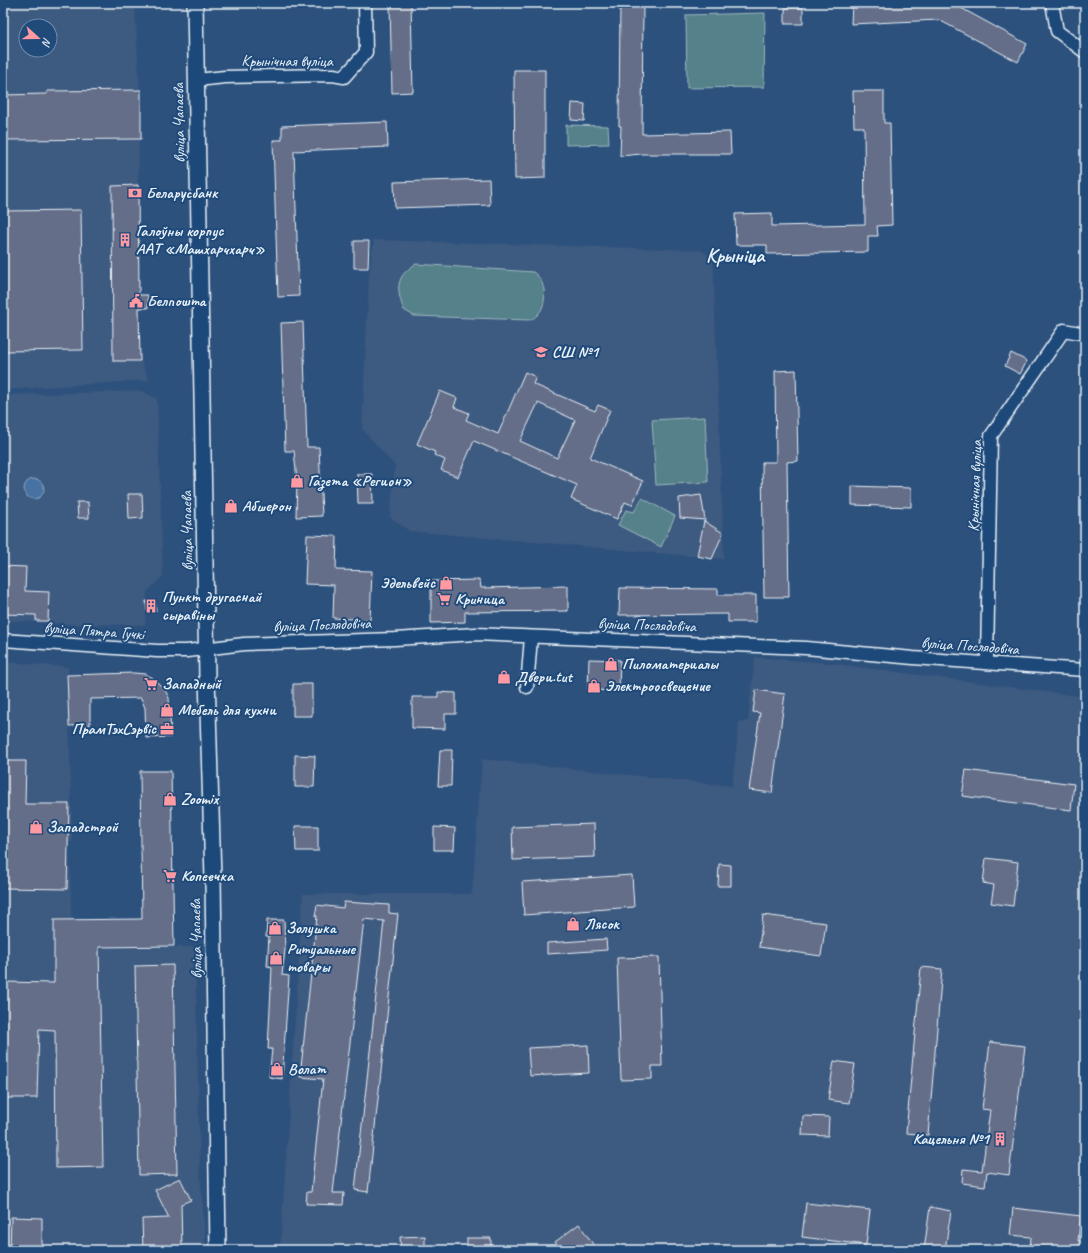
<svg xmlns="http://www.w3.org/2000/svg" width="1088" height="1253" viewBox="0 0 1088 1253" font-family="Caveat,sans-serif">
<rect width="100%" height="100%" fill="#2d517d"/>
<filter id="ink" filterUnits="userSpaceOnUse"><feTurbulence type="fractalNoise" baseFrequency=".025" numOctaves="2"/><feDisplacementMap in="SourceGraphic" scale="8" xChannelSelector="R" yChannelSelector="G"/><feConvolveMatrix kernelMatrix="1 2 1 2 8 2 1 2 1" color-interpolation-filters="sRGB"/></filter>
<g filter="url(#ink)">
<path fill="#3e5a80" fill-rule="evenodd" d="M3 3H135L142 139 139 140 138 185 141 361 149 380 3 390ZM26 26H50V50H26Z
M374 240 700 250 713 258 724 559 409 531 390 517 395 466 362 429 369 274Z
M142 391 157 399 163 576 147 592 145 625 68 624 3 620V395Z
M755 657 829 663 1085 697V1250H280L303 894H472L482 759 732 786 739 722 748 721Z
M3 662 68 667 72 842 3 841Z
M3 855 70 859 72 946 195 947 200 1170 206 1250H3Z"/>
<path fill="#54818a" stroke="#9eb9c1" d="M765 13 764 87 687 88 686 15Z
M566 125 608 126 609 144 566 145Z
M416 264 533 272C549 282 549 314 529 320L414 316 404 310C396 290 395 276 416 264Z
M705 417 708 482 656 485 652 420Z
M642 498 675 516 661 547 618 525 626 510 634 512Z"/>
<path fill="#4672a1" stroke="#87a5c4" d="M24 489a10 10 0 1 1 20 0a10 10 0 1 1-20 0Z"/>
<path fill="#656e88" stroke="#e8f1f8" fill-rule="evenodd" d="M390 3H411L413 92 392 93Z
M620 3H643L642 134 730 132 731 154H641L620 156 621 126H619Z
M852 3H952L1027 44 1018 62 939 20 851 24Z
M785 8H803V24H785Z
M514 70H545V178L515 179Z
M141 90V139L3 140V95L47 94V91Z
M853 91H884V123H890L892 225 877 226 878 236H868V252L767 254V245H736L735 214 772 213V226L865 224 864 127H854Z
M572 103 585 104 584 121 571 120Z
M387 122 388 147 294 151 299 296 278 297 273 140H282V126Z
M489 179 490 205 395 208 394 182Z
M138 185 139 295H148V308H139L140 361H113L112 186Z
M81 210 83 350 3 351V211Z
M354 241H369L368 268H354Z
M303 322 307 447H319L322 516 296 517 297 481 294 451H285L281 323Z
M1011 353 1027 361 1020 374 1005 366Z
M796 370 798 461 787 462 789 597H764L762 462H776L775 371Z
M525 372 536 377 533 384 595 411 598 405 610 410 590 458 643 481 632 505 625 502 617 519 571 499 577 485 474 441 458 477 441 470 445 460 434 455 435 452 417 444 440 391 457 398 454 407 469 413 466 420 498 434ZM538 403 575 420 557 458 520 441Z
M357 474H372L373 504H358Z
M852 486 911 488V507L852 505Z
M128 494H142L143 518 129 519Z
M701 495 705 520 680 518 679 498Z
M77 502H88L89 518H78Z
M704 521 723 533 712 559 697 556Z
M307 535 337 536 336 570 372 571 370 620 333 618 334 585 305 584Z
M3 566 26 567 25 591 49 592 48 621H36V615L3 614Z
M480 580 481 588 568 586V611L465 612V622L431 623V581Z
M620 588 718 589V595H756V622H728V614L619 615Z
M146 601H155L156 611H147Z
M589 659 620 660 619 691 588 690Z
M134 673 146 674 153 678 165 690 169 698 171 737 146 738 145 708 141 698 90 699V725L69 726 67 675Z
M293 684H312V716H293Z
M756 690 785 694 772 793 749 790 760 713 753 712Z
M438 692 456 693V714H445V729L412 728V697H438Z
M440 750H452L451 786H438Z
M295 755 315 756 314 787H295Z
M3 761H26L25 804H69L67 889 3 888Z
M966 770 1074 784 1071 810 962 796Z
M140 771H171L174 946 99 947 103 1167 56 1168 55 1030 39 1029 37 1098H3V982L54 983V920L142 919Z
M594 824 595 857 513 860 512 827Z
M295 826H318V851H296Z
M434 827 455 828 454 850H434Z
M986 858 1018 862 1013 906 991 903 994 885 983 883Z
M719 864 731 865V886H718Z
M632 875 634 907 524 915 522 882Z
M344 902 389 905V913L398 914 368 1192 355 1190 384 921 364 919 333 1193H344L343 1205 306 1204 307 1192H311L323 1079 300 1077 317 916H315L317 905 343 908Z
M763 915 826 923 821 956 759 947Z
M267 920H284L285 950 282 975 289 976 282 1079 269 1077 272 1049H268L272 967 267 966 269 937H266Z
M606 939 607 950 547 954V943Z
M659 957 662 1066H652V1079L621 1080 617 958Z
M173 965 177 1174 139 1175 135 966Z
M921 967 942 969 928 1135 906 1133Z
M990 1042 1025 1046 1009 1175 987 1172 985 1186 962 1183 963 1169 982 1171 990 1110 982 1109Z
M588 1045 589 1073 530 1076 528 1048Z
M834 1061 855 1064 849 1103 828 1100Z
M803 1116 829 1117 828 1136 802 1135Z
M180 1178 191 1200 181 1204 182 1250H143L142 1219 169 1218 155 1190Z
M806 1203 870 1210 866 1245 802 1237Z
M930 1207 951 1211 945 1250H924Z
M1013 1208 1081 1216 1078 1241H1085V1250H1030L1031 1237 1010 1235Z
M11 1217 42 1218V1250H10Z
M579 1224 597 1250H561L555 1242Z
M425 1236V1250H401L400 1237Z
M467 1238H491V1250H467Z"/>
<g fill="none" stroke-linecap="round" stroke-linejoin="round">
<g stroke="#e8f1f8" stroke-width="15">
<path id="minor" d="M1052 3 1057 31 1085 52
M197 80 225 77 333 75 344 77 366 52 365 3
M3 640 157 651H187L244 644 395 639 476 634 806 648 913 658 1085 670
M987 662 991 436 1064 330 1085 334
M527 687 531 637"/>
</g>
<g stroke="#e8f1f8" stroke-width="18">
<path id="major" d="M195 3 207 677 213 878 218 1250"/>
</g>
<use href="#minor" stroke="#1f4a7a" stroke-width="12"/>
<use href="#major" stroke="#1f4a7a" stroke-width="15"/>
</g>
</g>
<defs>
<g id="bank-bare" transform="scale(1.08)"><path d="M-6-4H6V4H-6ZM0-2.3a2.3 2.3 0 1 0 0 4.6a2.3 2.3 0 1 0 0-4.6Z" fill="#ff9aa2" stroke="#1f4a7a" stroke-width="2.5" paint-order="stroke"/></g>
<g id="building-bare" transform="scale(1.08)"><path d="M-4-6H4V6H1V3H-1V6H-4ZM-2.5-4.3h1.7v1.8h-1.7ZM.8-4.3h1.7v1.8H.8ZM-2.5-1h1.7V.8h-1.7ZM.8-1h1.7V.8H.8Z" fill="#ff9aa2" stroke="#1f4a7a" stroke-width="2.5" paint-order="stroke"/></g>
<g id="civic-bare" transform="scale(1.08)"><path d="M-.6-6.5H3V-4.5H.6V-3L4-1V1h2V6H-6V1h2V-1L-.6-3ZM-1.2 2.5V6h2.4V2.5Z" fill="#ff9aa2" stroke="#1f4a7a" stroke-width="2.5" paint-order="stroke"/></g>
<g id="school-bare" transform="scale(1.08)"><path d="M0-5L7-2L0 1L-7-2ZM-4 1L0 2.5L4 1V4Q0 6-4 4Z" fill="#ff9aa2" stroke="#1f4a7a" stroke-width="2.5" paint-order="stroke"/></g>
<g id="shop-bare" transform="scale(1.08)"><path d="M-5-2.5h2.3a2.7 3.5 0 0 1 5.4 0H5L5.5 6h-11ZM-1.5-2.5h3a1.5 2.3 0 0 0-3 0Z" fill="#ff9aa2" stroke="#1f4a7a" stroke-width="2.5" paint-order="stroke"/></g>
<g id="supermarket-bare" transform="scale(1.08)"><path d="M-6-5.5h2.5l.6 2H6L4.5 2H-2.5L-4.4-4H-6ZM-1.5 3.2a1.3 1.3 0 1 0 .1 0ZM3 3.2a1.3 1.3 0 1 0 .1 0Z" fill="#ff9aa2" stroke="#1f4a7a" stroke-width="2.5" paint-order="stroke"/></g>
<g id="office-bare" transform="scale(1.08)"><path d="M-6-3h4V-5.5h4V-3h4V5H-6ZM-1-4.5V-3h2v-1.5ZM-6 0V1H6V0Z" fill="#ff9aa2" stroke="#1f4a7a" stroke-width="2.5" paint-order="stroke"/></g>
</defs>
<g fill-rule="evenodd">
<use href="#bank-bare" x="135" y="193"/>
<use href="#building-bare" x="125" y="240"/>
<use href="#civic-bare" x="136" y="301"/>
<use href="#school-bare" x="541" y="352"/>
<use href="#shop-bare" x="297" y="481"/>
<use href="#shop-bare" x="231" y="506"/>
<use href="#shop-bare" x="446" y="583"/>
<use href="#supermarket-bare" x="444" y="599"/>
<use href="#building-bare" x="151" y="606"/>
<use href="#shop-bare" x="611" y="664"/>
<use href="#shop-bare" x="504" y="677"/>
<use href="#supermarket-bare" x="151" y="684"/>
<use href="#shop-bare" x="594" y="686"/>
<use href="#shop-bare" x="167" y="710"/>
<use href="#office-bare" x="167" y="729"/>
<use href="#shop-bare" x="170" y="799"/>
<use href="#shop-bare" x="36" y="827"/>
<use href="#supermarket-bare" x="170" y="876"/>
<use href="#shop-bare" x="573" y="924"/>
<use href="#shop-bare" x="275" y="928"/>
<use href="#shop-bare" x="276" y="958"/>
<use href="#shop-bare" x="277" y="1069"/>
<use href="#building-bare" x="1000" y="1139"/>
</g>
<g text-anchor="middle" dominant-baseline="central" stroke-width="4" stroke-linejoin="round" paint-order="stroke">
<g font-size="16" fill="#e8f1f8" stroke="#1f4a7a">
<text x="287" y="61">Крынічная вуліца</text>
<text transform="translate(179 123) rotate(-91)">вуліца Чапаева</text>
<text transform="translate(975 486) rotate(-88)">Крынічная вуліца</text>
<text transform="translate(187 531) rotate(-91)">вуліца Чапаева</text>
<text transform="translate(322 625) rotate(-2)">вуліца Послядовіча</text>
<text transform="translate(647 625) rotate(2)">вуліца Послядовіча</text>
<text transform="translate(94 631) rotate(4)">вуліца Пятра Гучкі</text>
<text transform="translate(970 646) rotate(4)">вуліца Послядовіча</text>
<text transform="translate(196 939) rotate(-91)">вуліца Чапаева</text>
</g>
<g font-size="16" font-weight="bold" fill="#e8f1f8" stroke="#1f4a7a" text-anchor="start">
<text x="146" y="193">Беларусбанк</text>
<text x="136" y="231">Галоўны корпус<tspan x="136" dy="18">ААТ «Машхарчхарч»</tspan></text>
<text x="147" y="301">Белпошта</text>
<text x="552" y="352">СШ №1</text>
<text x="308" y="481">Газета «Регион»</text>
<text x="242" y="506">Абшерон</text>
<text x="435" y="583" text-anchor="end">Эдельвейс</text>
<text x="162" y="597">Пункт другаснай<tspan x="162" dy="18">сыравіны</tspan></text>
<text x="455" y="599">Криница</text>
<text x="622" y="664">Пиломатериалы</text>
<text x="515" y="677">Двери.tut</text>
<text x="162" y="684">Западный</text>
<text x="605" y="686">Электроосвещение</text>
<text x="178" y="710">Мебель для кухни</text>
<text x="156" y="729" text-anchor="end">ПрамТэхСэрвіс</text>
<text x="181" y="799">Zoomix</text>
<text x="47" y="827">Западстрой</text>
<text x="181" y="876">Копеечка</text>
<text x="584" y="924">Лясок</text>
<text x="286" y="928">Золушка</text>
<text x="287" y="949">Ритуальные<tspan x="287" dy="18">товары</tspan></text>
<text x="288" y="1069">Волат</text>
<text x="989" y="1139" text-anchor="end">Кацельня №1</text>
</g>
<g font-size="20" font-weight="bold" fill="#e8f1f8" stroke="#1f4a7a">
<text x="735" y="255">Крыніца</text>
</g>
</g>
<rect width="1088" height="1253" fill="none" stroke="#1f4a7a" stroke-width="16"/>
<rect x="8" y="8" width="1072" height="1237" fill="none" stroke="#e8f1f8" stroke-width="1.5" filter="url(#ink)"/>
<g transform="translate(38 38) rotate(111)"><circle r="19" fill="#1f4a7a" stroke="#6f8dac"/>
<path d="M0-3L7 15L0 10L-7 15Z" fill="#ff9aa2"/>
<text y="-6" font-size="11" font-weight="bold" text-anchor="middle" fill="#e8f1f8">N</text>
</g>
</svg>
